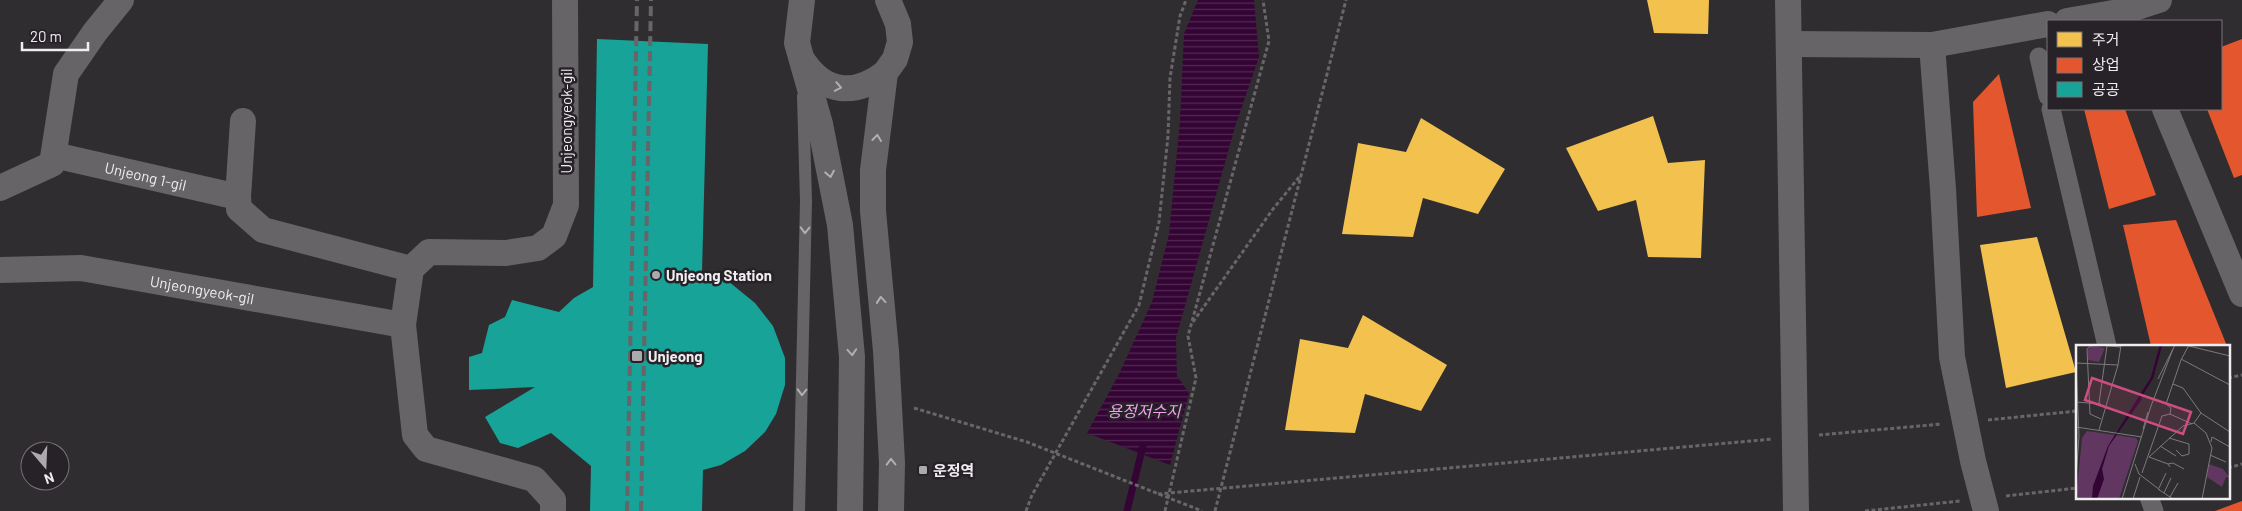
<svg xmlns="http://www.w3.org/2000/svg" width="2242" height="511" viewBox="0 0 2242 511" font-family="Barlow,'Noto Sans KR',sans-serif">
<defs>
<pattern id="water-rules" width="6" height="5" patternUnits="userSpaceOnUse" patternTransform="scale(1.25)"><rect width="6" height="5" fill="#340435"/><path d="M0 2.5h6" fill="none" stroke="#522953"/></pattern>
</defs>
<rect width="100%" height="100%" fill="#302d30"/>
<path fill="url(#water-rules)" d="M1198 0H1254L1259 57 1235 127 1176 338 1177 376 1189 393 1170 465 1087 433 1119 374 1152 302 1169 234 1180 121 1184 34Z"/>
<path fill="#f2c14e" d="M1647 0H1709L1708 34 1654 33Z
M1653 116 1668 163 1705 160 1701 258 1648 257 1636 200 1598 211 1566 148Z
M1421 118 1505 169 1478 214 1423 198 1413 237 1342 234 1358 143 1406 152Z
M2037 237 2076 372 2006 388 1980 245Z
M1363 315 1447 365 1421 411 1365 394 1355 433 1285 430 1300 339 1348 348Z"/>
<path fill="#e4572e" d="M2242 39V175L2234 178 2207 109H2221V47Z
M1999 74 2031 208 1977 217 1973 102Z
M2084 109H2125L2156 195 2109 209Z
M2176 220 2227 346H2151L2123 225Z
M2242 501V511H2215Z"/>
<path fill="#17a398" d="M597 39 708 44 702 272 723 277 755 303 773 326 785 358V385L776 414 765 432 745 451 721 465 703 470 702 511H590L591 466 551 433 518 448 500 443 485 417 535 387 469 390V357L482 353 489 325 505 317 512 300 559 312 574 298 593 287Z"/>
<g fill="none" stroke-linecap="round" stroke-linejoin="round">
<path stroke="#340435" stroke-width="7" d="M1127 511 1143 446"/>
<path stroke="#686668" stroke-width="3" stroke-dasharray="4 2.5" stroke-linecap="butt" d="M1193 322 1273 209 1300 176
M2228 378 2242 375
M914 408 1027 442 1202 511
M1988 420 2077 411
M1819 435 1942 424
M2228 468 2242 464
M1158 494 1773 439
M2006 496 2077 488
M1026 511 1032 495 1139 305 1159 222 1168 136 1170 78 1180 16 1186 0
M1165 511 1196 378 1188 336 1269 41 1263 0
M1215 511 1346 0
M1865 511 1960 501"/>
<path stroke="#666466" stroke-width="12" d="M799 511 806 201 803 96"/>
<path stroke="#666466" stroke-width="19" d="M2039 57 2048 96
M2051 109 2107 346
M2149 497 2154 511"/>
<g stroke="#666466" stroke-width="26">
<path d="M802 0 797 43 820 124 840 225 852 357 850 511"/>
<path d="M888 0 898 24 900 42 895 59 885 73 873 170V211L886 351 892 463 891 511"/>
<path d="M1788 0 1796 511"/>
<path d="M2067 21 2125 11 2159 0"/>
<path d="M1790 44 1932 45 2048 24"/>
<path d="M1932 45 1943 189 1952 357 1973 461 1986 511"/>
<path d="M803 61C825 94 855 96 885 73"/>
<path d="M2165 109 2242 294"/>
<path d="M243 121 238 197 239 209 263 230 411 269"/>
<path id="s1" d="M54 155 238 197"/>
<path d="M0 188 52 164 66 74 95 32 121 0"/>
<path id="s2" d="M0 270 81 268 403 325"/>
<path d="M553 511V500L534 479 426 449 415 435 403 325 411 269 429 252 506 253 538 248 554 236 566 205 565 0"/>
</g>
<path stroke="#676567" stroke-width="4" stroke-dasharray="10 5" stroke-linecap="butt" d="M627 511 637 0
M641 511 651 0"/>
</g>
<defs><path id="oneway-chevron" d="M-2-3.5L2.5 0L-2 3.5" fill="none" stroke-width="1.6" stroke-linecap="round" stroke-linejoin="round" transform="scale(1.25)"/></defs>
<g stroke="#b2afb2">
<use href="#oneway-chevron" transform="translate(838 87) rotate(11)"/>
<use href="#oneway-chevron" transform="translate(877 138) rotate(-83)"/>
<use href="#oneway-chevron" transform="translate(830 174) rotate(79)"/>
<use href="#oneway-chevron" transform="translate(805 230) rotate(91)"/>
<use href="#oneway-chevron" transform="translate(881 300) rotate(-95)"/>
<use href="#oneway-chevron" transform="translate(852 352) rotate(86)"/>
<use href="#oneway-chevron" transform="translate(802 392) rotate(91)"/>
<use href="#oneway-chevron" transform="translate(891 462) rotate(-91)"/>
</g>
<g fill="#adaaad" stroke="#272227" stroke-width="2">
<circle cx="656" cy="275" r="5"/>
<rect x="631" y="350" width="12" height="12" rx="2.5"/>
<rect x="918" y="465" width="10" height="10" rx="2.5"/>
</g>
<g text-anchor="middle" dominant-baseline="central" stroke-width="5" stroke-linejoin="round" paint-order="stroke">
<g font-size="15" fill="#f0edf0" stroke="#272227">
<text transform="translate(566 121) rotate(-90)">Unjeongyeok-gil</text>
<text stroke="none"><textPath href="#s1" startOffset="94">Unjeong 1-gil</textPath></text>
<text stroke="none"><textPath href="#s2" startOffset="204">Unjeongyeok-gil</textPath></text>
</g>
<g font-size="15" font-weight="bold" fill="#f0edf0" stroke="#272227" text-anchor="start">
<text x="666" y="275">Unjeong Station</text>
<text x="648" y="356">Unjeong</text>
<text x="933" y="470">운정역</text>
</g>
<g font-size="16" font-style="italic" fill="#f09fee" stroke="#272227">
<text x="1144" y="410">용정저수지</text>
</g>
</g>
<g transform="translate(2076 345)">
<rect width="154" height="154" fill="#302d30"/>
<path d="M16 1 29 3 23 17 12 15V5ZM11 86 60 93 62 96 43 154H0L6 93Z" fill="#613660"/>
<path d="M133 119 147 124 154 133 150 132 146 142 131 132Z" fill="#613660"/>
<path d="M63 51 66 54 33 101 26 124 28 134 21 154H16L17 141 32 101Z" fill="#340435"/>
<path fill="none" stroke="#340435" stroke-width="2.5" d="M64 52 76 33 85 0"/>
<path fill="none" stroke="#7d7a7d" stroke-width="1" d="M16 0 11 4 14 69 25 74M23 0 44 2M109 0 154 11M105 14 154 40M0 18 42 20M0 18 3 91 0 133M82 34 99 0M97 39 107 43 125 68 154 87M0 57 25 59M23 58 31 1M94 69 95 63 90 59 105 15 113 0M118 78 130 88 136 103 126 154M0 82 66 92M67 84 72 67M23 85 42 20 45 0M93 93 113 99V109L106 111 100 105M135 97 136 92 154 102M84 101 100 111M134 110 150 117M73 112 107 81 118 78 125 68M73 112 92 119M59 119 63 129 84 145M94 122 92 119 97 118 108 124M66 128 86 71 94 69 116 79M83 143 90 128M82 144 97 154M88 148 95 133M94 152 102 138M46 154 75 61 97 4M57 154 64 132"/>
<path fill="#ce4d80" fill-opacity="0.15" stroke="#ce4d80" stroke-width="2.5" d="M16 33 115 67 107 89 9 55Z"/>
<rect width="154" height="154" fill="none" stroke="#f0edf0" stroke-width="2.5"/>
</g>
<rect x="2047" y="20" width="175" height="90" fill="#272227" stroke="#777377"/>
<rect x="2057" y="32" width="25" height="15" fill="#f2c14e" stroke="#777377"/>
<text x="2092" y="45" font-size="15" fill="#f0edf0">주거</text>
<rect x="2057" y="58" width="25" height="15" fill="#e4572e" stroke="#777377"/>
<text x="2092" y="70" font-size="15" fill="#f0edf0">상업</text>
<rect x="2057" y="82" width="25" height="15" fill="#17a398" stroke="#777377"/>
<text x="2092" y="95" font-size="15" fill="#f0edf0">공공</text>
<g transform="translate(45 466) rotate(161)"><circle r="24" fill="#272227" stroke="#777377"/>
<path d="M0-4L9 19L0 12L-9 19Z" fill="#adaaad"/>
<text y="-8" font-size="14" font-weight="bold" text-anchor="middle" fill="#f0edf0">N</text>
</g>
<path d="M22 42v8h66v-8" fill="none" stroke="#f0edf0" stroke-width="2.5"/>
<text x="30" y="42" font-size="15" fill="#f0edf0" stroke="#272227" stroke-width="4" paint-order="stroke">20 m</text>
</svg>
